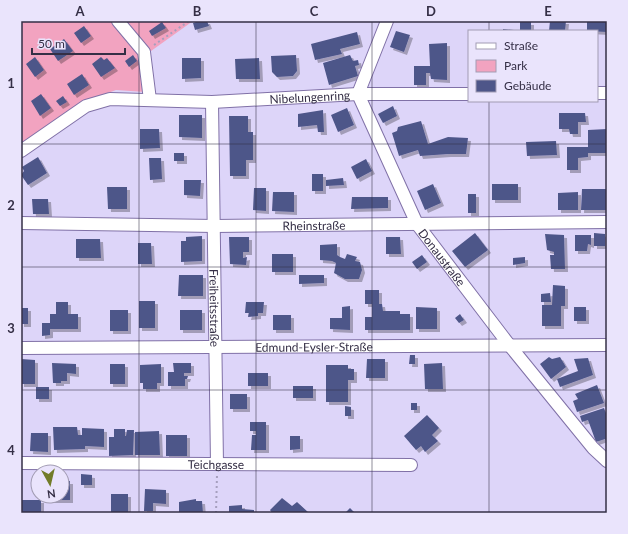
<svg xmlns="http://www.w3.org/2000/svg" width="628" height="534" viewBox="0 0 628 534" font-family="Lato,sans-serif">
<defs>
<filter id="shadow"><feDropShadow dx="3" dy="3" stdDeviation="0" flood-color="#0004"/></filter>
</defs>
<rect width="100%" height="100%" fill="#ddd5f9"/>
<path fill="#f2a3c0" d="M21 21H193L144 56 145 92 116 90 89 100 21 145Z"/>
<path fill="#4e5689" filter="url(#shadow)" d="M199 21H207L209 26 195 30 193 23Z
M550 21H566L565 31H549Z
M587 21 607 22V32L587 31Z
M162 22 166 28 152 36 149 31Z
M520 22H531V31H520Z
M84 26 91 36 81 43 74 33Z
M503 29 514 30V31H503Z
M396 31 410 35 404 52 390 47Z
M357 32 360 44 340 49 342 54 315 60 311 44Z
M64 39 73 51 58 61 50 49Z
M447 43V80L431 79 430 73H426V85H414V66H430L429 44Z
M133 55 137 61 129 67 125 61Z
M296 55 297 71 293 76 277 77 272 72 271 56Z
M350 55 353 61 358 60 359 65 355 66 358 76 329 85 323 63Z
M35 57 44 70 35 77 26 64Z
M101 57 104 60 107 58 115 68 101 77 92 64Z
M182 58H201V78L182 79Z
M259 58 260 79H236L235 59Z
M82 74 89 85 74 95 67 84Z
M41 94 51 108 40 116 31 101Z
M63 96 67 102 60 106 56 101Z
M393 106 397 116 383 123 378 114Z
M347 108 354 125 338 132 331 115Z
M323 110 324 132H318L317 125 298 127V114Z
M559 113H585L586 122H578V134H570L569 129H559Z
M179 115H202V138L179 137Z
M229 116H248V132H253V160H246V176H230Z
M421 121 428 144 448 137 468 138 466 154H448L420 156 418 150 399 156 392 133 397 131 398 127Z
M140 129H159L160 148 140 149Z
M607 129V153H588V157L578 158V170H567V147H588V130Z
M556 141 557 155 527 156 526 142Z
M174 153H184V161H174Z
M38 157 47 173 28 185 21 175 24 171 22 167Z
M149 158H161L162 179 150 180Z
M366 159 372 171 357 179 351 167Z
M312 174H323V191H312Z
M343 178 344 185 326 186V180Z
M184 180H201L200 196 184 195Z
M433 184 441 203 425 210 417 191Z
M492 184H518V200H492Z
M107 187H127V209H108Z
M254 188H266V211L253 210Z
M582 189H607V210H581Z
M273 192H294V212L272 211Z
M578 192V210H558V193Z
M468 194H476V213H468Z
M352 197H388V208L351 209Z
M32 199H48L49 214H33Z
M475 233 488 250 465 267 452 251Z
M594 233 605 234V246H594Z
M545 234 564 235 565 269H551L550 255H554V252L547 250Z
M575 235H591V245L588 244 587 251H575Z
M202 236V261L181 262V241H186V237Z
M229 237H249V252H243V258L247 257 246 265 230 264Z
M386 237H400L401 254H386Z
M76 239H100L101 258H76Z
M138 243H151L152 264H138Z
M337 244V255L340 257 345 259 347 254 357 257 355 261 360 262 362 270 359 279H345L334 273 336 263 332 261 320 260V245Z
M272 254H293V272H272Z
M422 255 427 262 417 269 412 262Z
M525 257V263L513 265V258Z
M179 275H203V296H178Z
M299 275H324V283L299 284Z
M553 285 565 286V306H561V326H542V305H552Z
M365 290H379V304H382L383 311H400V314H410V330H365V317H372V304H365Z
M550 293 551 302H541V294Z
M139 301H155V328H139Z
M56 302H68V314H78V329H50V335L42 336V323H50V314H56Z
M246 302H264L263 313H258V316L248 317 249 313H245Z
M350 306V330L330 329V318H342V307Z
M416 307 437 308V329H416Z
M574 307H586V321H574Z
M21 308H28V324H21Z
M110 310H128V331H110Z
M180 310H202V330H180Z
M460 314 464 320 459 323 455 318Z
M273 315H291V330H273Z
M410 355H415V364H409Z
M549 357 552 359 560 357 566 367 551 379 540 364Z
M588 358 593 375 560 387 557 379 578 371 574 359Z
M21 359 35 360V384H21Z
M367 359H385V378H366Z
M52 363 76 364V374L67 373V381H61V383H53Z
M173 363H191V373H184V376H188L187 379H185V386H168V372H174Z
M442 363 443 389H425L424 364Z
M110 364H125V384H110Z
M161 364V383H157V389H143V383H140V365Z
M326 365H348V369H354V380H348V402H326Z
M248 373H268V386H248Z
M597 385 604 403 577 412 573 401 578 399 575 394Z
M293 386H313V398H293Z
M36 387H49V399H36Z
M230 394H247V409H230Z
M411 403H417V410H411Z
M345 406 351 407V416H345Z
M604 408 607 416V442L605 439 596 442 588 420 582 422 580 416Z
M427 415 439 428 432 435 438 441 425 452 421 446 416 450 404 436Z
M250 422H266V450H251L252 435H256V431H250Z
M53 427H77L78 435H82V428L104 429V447L85 446V449L54 450Z
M114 429H125V436H126L127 430H134L133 455 109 456V437H114Z
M159 431 160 455H135V432Z
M31 433H48V452L30 451Z
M166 435H187V456H166Z
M290 436H300V449L290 450Z
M81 474 92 475V485H81Z
M62 481H70V500H48V496H62Z
M145 489 166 490V504L153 503V511H144Z
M111 494H128V513H111Z
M282 498 292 506 297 502 309 513H272L270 510Z
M196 499V501H202L203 513H179V502Z
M21 500H41V513H21Z
M242 505V509L254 510V513H229V506Z
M350 508 355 513H345Z"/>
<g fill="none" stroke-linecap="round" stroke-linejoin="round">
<g stroke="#8071a7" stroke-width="14">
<g id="street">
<path d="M118 21 144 52 150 100"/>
<path id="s1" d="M387 21 358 94 417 224 510 346 593 448 607 461"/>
<path d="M597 93H607"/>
<path id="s2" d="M212 102 217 464"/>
<path id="s3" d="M21 151 86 106 110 99 212 102 358 94H469"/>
<path id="s4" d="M21 223 215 226 607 222"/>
<path id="s5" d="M21 348 607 345"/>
<path id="s6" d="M21 463 411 465"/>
</g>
</g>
<path stroke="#a69fbe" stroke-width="2" stroke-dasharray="2 3" stroke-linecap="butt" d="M154 45 189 21
M216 513 217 475"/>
<use href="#street" stroke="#fff" stroke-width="12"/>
</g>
<path fill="none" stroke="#352f46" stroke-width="1" stroke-opacity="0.55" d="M139 21V513M256 21V513M372 21V513M489 21V31M489 101V513M21 144H607M21 267H607M21 390H607"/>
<g text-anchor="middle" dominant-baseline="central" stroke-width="4" stroke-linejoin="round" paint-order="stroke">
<g font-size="12" fill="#352f46" stroke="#eae4fc">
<text stroke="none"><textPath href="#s3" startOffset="304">Nibelungenring</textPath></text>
<text stroke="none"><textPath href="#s4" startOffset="293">Rheinstraße</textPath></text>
<text stroke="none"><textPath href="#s1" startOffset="263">Donaustraße</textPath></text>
<text stroke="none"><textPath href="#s2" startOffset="206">Freiheitsstraße</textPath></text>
<text stroke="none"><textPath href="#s5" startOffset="293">Edmund-Eysler-Straße</textPath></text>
<text stroke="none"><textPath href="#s6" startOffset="195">Teichgasse</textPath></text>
</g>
</g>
<rect width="628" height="534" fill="none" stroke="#eae4fc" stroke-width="44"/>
<rect x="468" y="30" width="130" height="72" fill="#eae4fc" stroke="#a29cb3"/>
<rect x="476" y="43" width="20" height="6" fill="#ffffff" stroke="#a29cb3"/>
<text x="504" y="50" font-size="12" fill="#352f46">Straße</text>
<rect x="476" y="60" width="20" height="12" fill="#f2a3c0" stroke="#a29cb3"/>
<text x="504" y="70" font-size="12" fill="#352f46">Park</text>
<rect x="476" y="80" width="20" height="12" fill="#4e5689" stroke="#a29cb3"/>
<text x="504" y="90" font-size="12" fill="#352f46">Gebäude</text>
<g transform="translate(50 484) rotate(172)"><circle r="19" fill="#eae4fc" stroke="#a29cb3"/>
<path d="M0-3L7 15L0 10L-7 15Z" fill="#727c28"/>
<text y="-6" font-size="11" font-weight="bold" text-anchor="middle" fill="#352f46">N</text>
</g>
<path d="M32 48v6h93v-6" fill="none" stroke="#352f46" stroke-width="2"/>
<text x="38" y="48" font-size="12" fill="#352f46" stroke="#eae4fc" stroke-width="3" paint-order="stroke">50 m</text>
<rect x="22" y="22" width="584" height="490" fill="none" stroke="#352f46" stroke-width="1.5"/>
<g font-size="13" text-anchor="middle" font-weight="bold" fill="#352f46">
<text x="80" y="16">A</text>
<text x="197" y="16">B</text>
<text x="314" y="16">C</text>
<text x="431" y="16">D</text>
<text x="548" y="16">E</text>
<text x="11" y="88">1</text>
<text x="11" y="210">2</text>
<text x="11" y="333">3</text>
<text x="11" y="455">4</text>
</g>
</svg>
